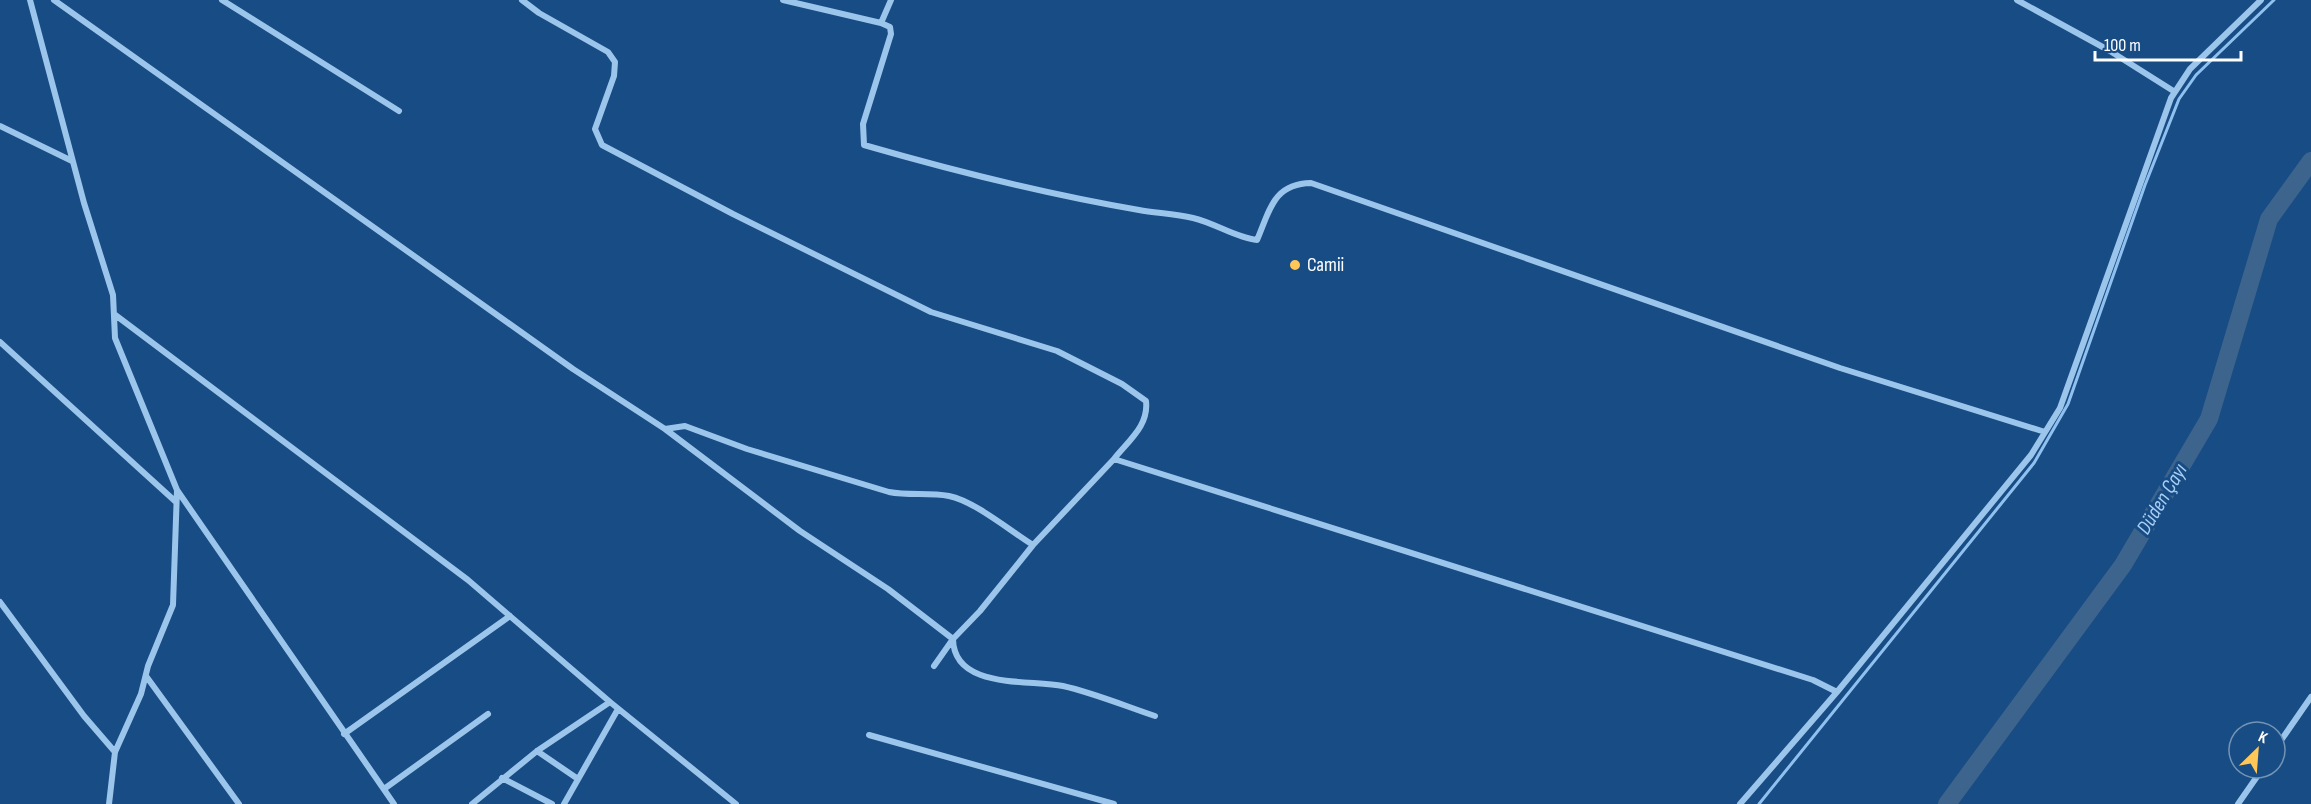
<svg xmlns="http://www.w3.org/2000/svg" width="2311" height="804" viewBox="0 0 2311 804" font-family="'Sofia Sans Condensed',sans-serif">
<rect width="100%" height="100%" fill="#184c84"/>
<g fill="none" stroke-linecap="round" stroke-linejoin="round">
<path stroke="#8fc0ef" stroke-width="3" d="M1759 804 2034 463 2068 404 2145 185 2179 99 2196 75 2274 0"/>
<path stroke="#3d648d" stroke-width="18" d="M1947 804 2123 565 2209 419 2269 219 2311 161"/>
<path stroke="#9cc5ec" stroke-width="6" d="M30 0 84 203 113 295 115 338 177 490 173 605 148 666 141 694 115 752 109 804
M54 0 573 369 665 429
M222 0 399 111
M522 0 539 13 608 52 615 62 614 76 595 129 602 145 733 214 931 312 1057 351 1122 384 1146 401C1149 426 1128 441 1114 459L1813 680 1837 692
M783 0 881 23 890 27 891 34 863 124 864 145C954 171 1046 194 1139 210 1156 213 1175 214 1193 218 1215 223 1236 238 1257 240 1270 210 1273 184 1311 183L1840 368 2045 432
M2017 0 2110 51 2175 92
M881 23 891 0
M0 126 72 161
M114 314 468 580 610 702 537 751 472 804
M0 342 176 502
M177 490 394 804
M1033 545C1009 530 974 501 949 496 929 492 909 496 889 492L747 449 685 426 665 429 800 531 888 589 953 639 980 611 1033 545 1114 459
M0 602 84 716 115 752
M934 666 953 639C954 690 1029 679 1063 686 1094 693 1125 706 1155 716
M146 676 239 804
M610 702 736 804
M344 734 510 616
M869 735 1114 804
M2275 749 2311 697
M537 751 578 779
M502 778 552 804
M384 789 488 714
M564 804 618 709
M1740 804 1837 692 2031 455 2060 408 2171 98 2190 69 2261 0
M2238 804 2263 768"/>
</g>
<circle fill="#ffc658" stroke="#184c84" stroke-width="2" cx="1295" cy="265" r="6"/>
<g text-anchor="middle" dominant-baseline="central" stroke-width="6" stroke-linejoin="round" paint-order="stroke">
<g font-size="20" fill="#fff" stroke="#184c84" text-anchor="start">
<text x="1307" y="265">Camii</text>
</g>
<g font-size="21" font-style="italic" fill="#a8cef4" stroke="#184c84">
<text transform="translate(2162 499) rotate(-59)">Düden Çayı</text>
</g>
</g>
<g transform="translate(2257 750) rotate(25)"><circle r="28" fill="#184c84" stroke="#7494b5" stroke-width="1.5"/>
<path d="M0-4.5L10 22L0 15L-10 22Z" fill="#ffc658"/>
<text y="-9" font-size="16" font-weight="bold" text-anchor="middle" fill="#ffffff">K</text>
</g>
<path d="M2095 51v9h146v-9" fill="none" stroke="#ffffff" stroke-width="3"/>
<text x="2104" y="51" font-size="18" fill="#ffffff" stroke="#184c84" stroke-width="4.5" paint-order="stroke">100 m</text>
</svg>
